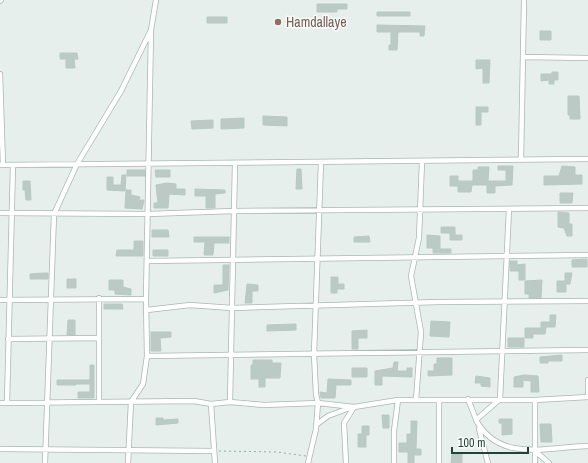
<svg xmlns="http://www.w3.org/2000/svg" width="588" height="463" viewBox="0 0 588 463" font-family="'Archivo Narrow',sans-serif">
<rect width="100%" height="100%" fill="#e6efeb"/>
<path fill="#bbcac4" stroke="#b8c9c2" d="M317 4H347V9H337V12H317Z
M377 12H410V16H377Z
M207 17H227V23H207Z
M377 25 425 26 424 36H420V32H398L397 50H389V45H391V32H377Z
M540 31H551V40H540Z
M60 53H77L78 59H74L75 68H66V59H60Z
M476 60H490L489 83H483V68L476 69Z
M552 72H558V80H554V84H549V80L541 81V74H552Z
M568 96H579L580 119H570V115H568Z
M476 107H488V112H481V125H476Z
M263 116 287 117V126L263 125Z
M244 118V128L221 129V119Z
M213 120V128L192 129 191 121Z
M498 166H513L512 185 495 186V193H487V185H472L471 192H458V186H450V176H458V181H473V170H478V167H489L488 181H506V170H498Z
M562 166 575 167V175H582V184L544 185V176H559Z
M297 169H301L302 189H296Z
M127 170H145V176H127Z
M155 170H170V177H156Z
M122 175H126L125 191 107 190V177H113V185H121Z
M23 181H30L31 200H26L25 190H23Z
M167 183 176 184V189H185V195L169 194 168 208H154V203H158L156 185Z
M195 189 225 190V193L215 194V208H206V196H195Z
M126 190H131V195L140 197 139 200H144L142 209 125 208Z
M560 193H573L572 203H560Z
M558 212 569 213V224H572V236H567L564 228 558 227Z
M441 227H455V235H462V240H450V233H441Z
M152 230H168L169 237H152Z
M427 235 440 236V249H451V253H433V248H427Z
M369 236 370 242H354V237Z
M194 237H229V243H214L213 255H204L205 242H194Z
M134 241H143V256H116L117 250H134Z
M153 250H168V256H153Z
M587 259V267H572V260Z
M510 261H517V265L525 264V280H519V271H510Z
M223 265H229L228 290 214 293V285H223Z
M43 273H48V279H30V274Z
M565 273H572L570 284H566V292H557V281H565Z
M331 277H338V284H344V289H337V293H331Z
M67 279H76V288H67Z
M109 280H123V287L131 289V295L115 294V290H109Z
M542 280 541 298H529V294H525V281Z
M247 284 258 285V291H252V303H245Z
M104 304H122L123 309H104Z
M550 315H556L555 327H546L545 334H533V338H525V328H541V322H550Z
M68 320H75V335H67Z
M431 321 450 322 449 337 430 336Z
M296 324V330L267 331V325Z
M367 330V338H358V349H352V331Z
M151 332H171V337L160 338 161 351H151Z
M508 338H524V347H508Z
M562 355V361H548V363H540V357Z
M437 358H452V375L428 376V371H434V364H437Z
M253 360H272V363H281L280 378H265V387H259V379H251V365H253Z
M394 362H398L397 371H407V368H412V377L382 376V385H375V371L393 368Z
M90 365H94V398H78V392H90V384H76V380H90Z
M352 368H367V377H352Z
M524 375 538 376 539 392H531V381L523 380V387H514V377Z
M476 376 490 378V387L481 386V383H475Z
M328 379 351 380V385H336L335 398H321L320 392 327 393Z
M57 380H76V385H57Z
M382 415H389V428H383Z
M156 418H163V420L178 419V423L156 425Z
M499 419H512V434L502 435V423H499Z
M411 421H417L416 449H421V455H414V463H408V452H399V443H407V434H411Z
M540 424H551L552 442H541Z
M362 426H369V435H366V447H358V434H362Z
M452 454H462V463H451Z"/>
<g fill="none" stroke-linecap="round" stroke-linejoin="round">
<g stroke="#a8b8b2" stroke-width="6">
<path id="street" d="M0 1 1 0
M523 57 588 58
M0 74 3 165
M521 160 524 0
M0 165 588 159
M509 209 500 399 476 420C499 463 548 447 588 446
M0 213 148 214 234 211 588 208
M148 261 588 255
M0 300 146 299
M147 310 190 305 232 308 439 302 588 301
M8 339 99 338
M147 356 588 350
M588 397V380
M468 399 477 422
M416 400 421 332 411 276 419 238 422 161
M439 400V463
M99 402V298
M230 402 235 163
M0 403 194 401 211 404 230 402 264 405 318 403 354 407 398 400H535L588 397
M7 403 13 165
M211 404 215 463
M316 425 328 416 352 407
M479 429 488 463
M0 449 214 451
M535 451 549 463
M45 463 54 214 77 164 121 91 151 30 156 0
M128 463 131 402 143 384 147 356 146 299 151 31
M308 463 316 429 318 403 316 394 314 354 321 162
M346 463 344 423 354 407
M394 463V431L398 400
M535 463V400"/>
</g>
<path stroke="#86b3a5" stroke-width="1" stroke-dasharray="2 3" stroke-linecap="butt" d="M219 451 277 452 306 456"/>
<use href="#street" stroke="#fff" stroke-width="4.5"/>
</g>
<circle fill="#8d6e63" stroke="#f7fbf9" stroke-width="1.5" cx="278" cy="22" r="4"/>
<g text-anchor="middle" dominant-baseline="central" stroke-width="3" stroke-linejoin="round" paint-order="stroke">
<g font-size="14" fill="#785e54" stroke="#f7fbf9" text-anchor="start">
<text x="286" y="22">Hamdallaye</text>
</g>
</g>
<path d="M452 447v6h76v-6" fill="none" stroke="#24423a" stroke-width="2"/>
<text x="458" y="447" font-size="12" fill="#24423a" stroke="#f7fbf9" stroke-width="3" paint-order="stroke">100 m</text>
</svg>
